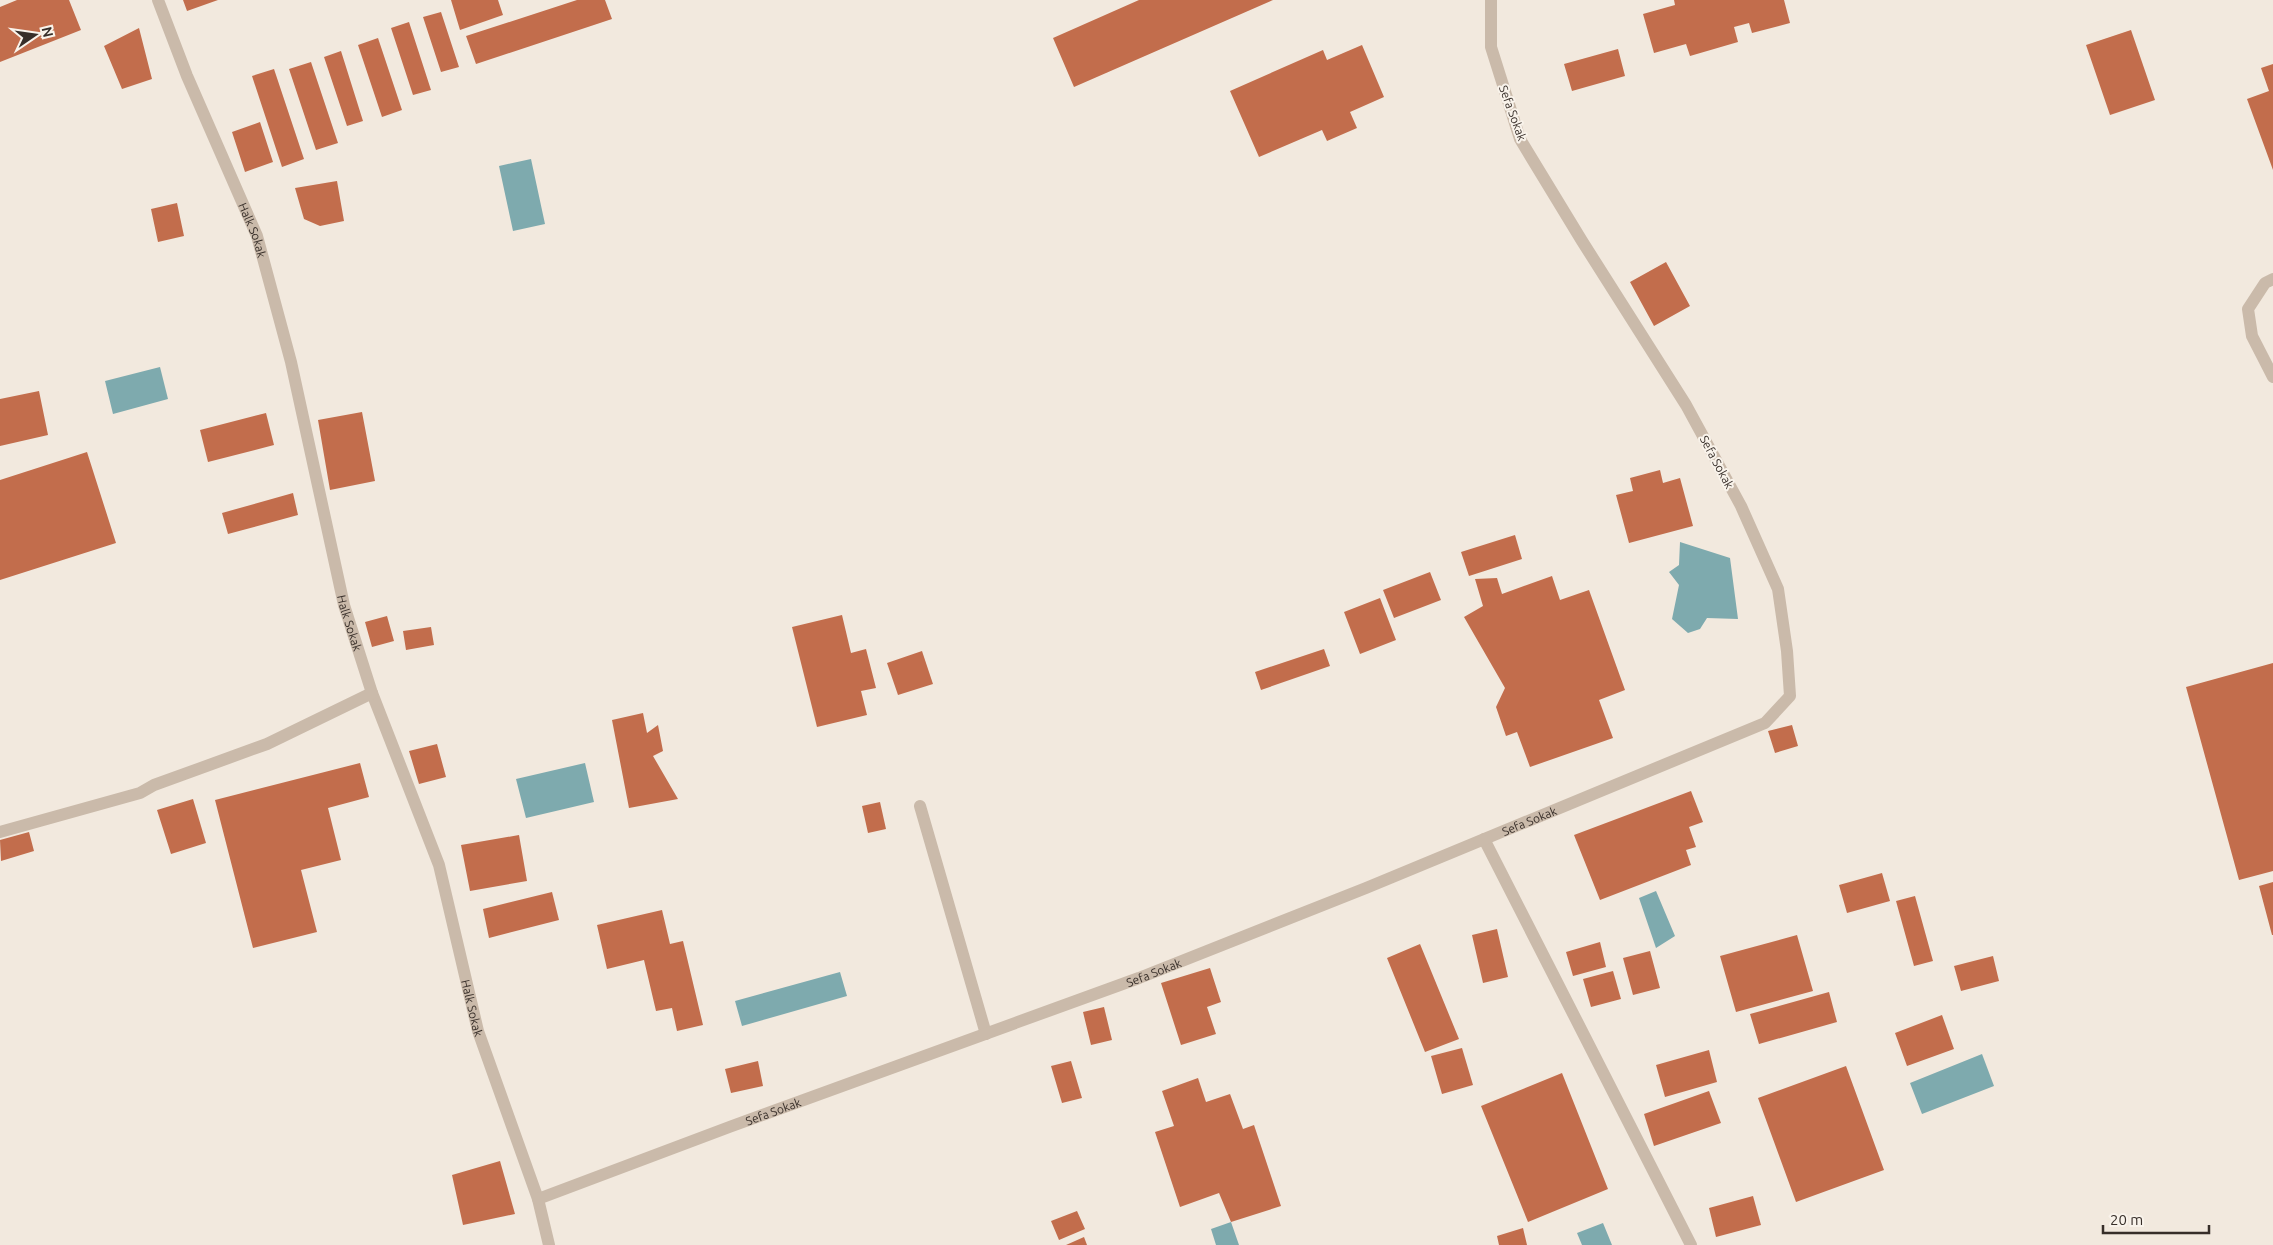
<svg xmlns="http://www.w3.org/2000/svg" width="2273" height="1245" viewBox="0 0 2273 1245" font-family="Ubuntu,sans-serif">
<rect width="100%" height="100%" fill="#f2e9de"/>
<path fill="#7eaaae" d="M531 159 545 224 513 231 499 166Z
M160 367 168 399 113 414 105 381Z
M1680 542 1730 558 1738 619 1707 618 1700 629 1688 633 1672 619 1679 585 1669 572 1679 565Z
M585 763 594 802 526 818 516 779Z
M1656 891 1675 936 1656 948 1639 898Z
M840 972 847 996 742 1026 735 1001Z
M1982 1054 1994 1086 1922 1114 1910 1083Z
M1231 1222 1239 1245H1216L1211 1229Z
M1603 1223 1612 1245H1582L1577 1233Z"/>
<path fill="#c26d4c" d="M17 0H69L81 30 0 62V7Z
M183 0H218L187 11Z
M451 0H498L503 15 460 30Z
M577 0H605L612 19 476 64 466 36Z
M1139 0H1273L1074 87 1053 38Z
M1674 0H1784L1790 23 1752 33 1749 23 1734 27 1738 42 1690 56 1686 44 1654 53 1643 14 1675 5Z
M441 12 459 67 441 72 423 17Z
M409 22 431 90 413 95 391 28Z
M139 28 152 79 122 89 104 46Z
M2131 30 2155 100 2110 115 2086 45Z
M378 38 402 110 382 117 358 45Z
M1362 45 1384 97 1350 112 1357 128 1327 141 1322 130 1259 157 1230 91 1323 50 1327 60Z
M1618 49 1625 76 1572 91 1564 64Z
M341 51 363 121 347 126 324 57Z
M311 62 338 143 316 150 289 69Z
M2273 64V170L2247 99 2269 91 2261 68Z
M274 69 304 159 282 167 252 76Z
M260 122 273 162 245 172 232 132Z
M337 181 344 221 320 226 304 219 295 188Z
M177 203 184 236 158 242 151 209Z
M1666 262 1690 306 1654 326 1630 282Z
M39 391 48 435 0 446V399Z
M362 412 375 481 330 490 318 420Z
M266 413 274 445 208 462 200 430Z
M87 452 116 543 0 580V480Z
M1660 470 1663 483 1680 478 1693 526 1629 543 1616 495 1633 491 1630 478Z
M293 493 298 515 228 534 222 513Z
M1515 535 1522 559 1469 576 1461 552Z
M1430 572 1441 600 1394 618 1383 590Z
M1552 576 1560 600 1589 590 1625 690 1599 700 1613 738 1530 767 1517 732 1506 736 1496 707 1505 688 1464 617 1483 606 1475 579 1497 578 1502 594Z
M1380 598 1396 640 1360 654 1344 612Z
M842 615 851 653 866 649 876 688 861 691 867 715 817 727 792 627Z
M387 616 394 641 372 647 365 622Z
M431 627 434 645 406 650 403 631Z
M1324 649 1330 666 1261 690 1255 672Z
M922 651 933 684 898 695 887 663Z
M2273 663V871L2239 880 2186 687Z
M643 713 647 733 658 725 663 751 653 756 678 799 629 808 612 720Z
M1792 725 1798 746 1775 753 1768 731Z
M437 744 446 777 419 784 409 751Z
M360 763 369 797 328 808 341 860 301 870 317 932 253 948 215 800Z
M1691 791 1703 822 1689 827 1696 847 1686 850 1691 865 1600 900 1574 835Z
M193 799 206 843 171 854 157 810Z
M880 802 886 829 868 833 862 806Z
M29 832 34 851 1 861 0 840Z
M519 835 527 881 470 891 461 845Z
M1882 873 1890 901 1847 913 1839 885Z
M2273 882V935H2272L2259 886Z
M552 892 559 920 489 938 483 909Z
M1915 896 1933 961 1914 966 1896 901Z
M662 910 670 944 683 941 703 1025 677 1031 672 1008 656 1011 644 960 607 969 597 925Z
M1497 929 1508 977 1483 983 1472 935Z
M1797 935 1813 991 1736 1012 1720 956Z
M1600 942 1606 967 1573 976 1566 952Z
M1420 944 1459 1039 1425 1052 1387 958Z
M1650 951 1660 988 1633 995 1623 958Z
M1993 956 1999 981 1961 991 1954 966Z
M1210 968 1221 1002 1207 1007 1216 1034 1181 1045 1161 983Z
M1613 971 1621 999 1591 1007 1583 979Z
M1829 992 1837 1022 1759 1044 1750 1014Z
M1104 1007 1112 1040 1091 1045 1083 1012Z
M1942 1015 1954 1049 1907 1066 1895 1033Z
M1462 1048 1473 1085 1442 1094 1431 1056Z
M1709 1050 1717 1082 1665 1097 1656 1065Z
M758 1061 763 1086 731 1093 725 1069Z
M1071 1061 1082 1098 1062 1103 1051 1066Z
M1846 1066 1884 1170 1796 1202 1758 1098Z
M1562 1073 1608 1189 1528 1222 1481 1106Z
M1198 1078 1206 1102 1230 1094 1243 1129 1254 1125 1281 1206 1231 1222 1219 1193 1180 1207 1155 1132 1174 1126 1162 1091Z
M1709 1091 1721 1123 1654 1146 1644 1114Z
M500 1161 515 1214 463 1225 452 1175Z
M1753 1196 1761 1225 1716 1237 1709 1208Z
M1077 1211 1085 1229 1059 1240 1051 1221Z
M1523 1228 1527 1245H1499L1497 1236Z
M1084 1237 1087 1245H1066Z"/>
<g fill="none" stroke-linecap="round" stroke-linejoin="round">
<g stroke="#cabaaa" stroke-width="12">
<path id="s1" d="M158 0 187 76 257 236 291 362 344 605 372 693 439 865 478 1031 538 1199 549 1245"/>
<path d="M2273 279 2265 283 2248 309 2252 336 2273 377"/>
<path d="M920 806 986 1034"/>
<path d="M0 832 140 793 154 785 267 744 372 693"/>
<path d="M1484 839 1691 1245"/>
<path id="s2" d="M538 1199 732 1126 1139 978 1366 888 1765 723 1790 696 1787 651 1778 589 1741 506 1686 405 1582 241 1520 139 1491 47V0"/>
</g>
</g>
<g text-anchor="middle" dominant-baseline="central" stroke-width="4" stroke-linejoin="round" paint-order="stroke">
<g font-size="12" fill="#372e29" stroke="#f9f3eb">
<text transform="translate(1513 113) rotate(70)">Sefa Sokak</text>
<text stroke="none"><textPath href="#s1" startOffset="249">Halk Sokak</textPath></text>
<text transform="translate(1717 462) rotate(62)">Sefa Sokak</text>
<text stroke="none"><textPath href="#s1" startOffset="654">Halk Sokak</textPath></text>
<text stroke="none"><textPath href="#s2" startOffset="1061">Sefa Sokak</textPath></text>
<text stroke="none"><textPath href="#s2" startOffset="656">Sefa Sokak</textPath></text>
<text stroke="none"><textPath href="#s1" startOffset="1059">Halk Sokak</textPath></text>
<text stroke="none"><textPath href="#s2" startOffset="251">Sefa Sokak</textPath></text>
</g>
</g>
<g transform="translate(35 35) rotate(77)" stroke="#f9f3eb" stroke-width="4" paint-order="stroke">
<path d="M0-4L9 19L0 12L-9 19Z" fill="#372e29"/>
<text y="-8" font-size="14" font-weight="bold" text-anchor="middle" fill="#372e29">N</text>
</g>
<path d="M2103 1225v8h106v-8" fill="none" stroke="#372e29" stroke-width="2.5"/>
<text x="2110" y="1225" font-size="15" fill="#372e29" stroke="#f9f3eb" stroke-width="4" paint-order="stroke">20 m</text>
</svg>
